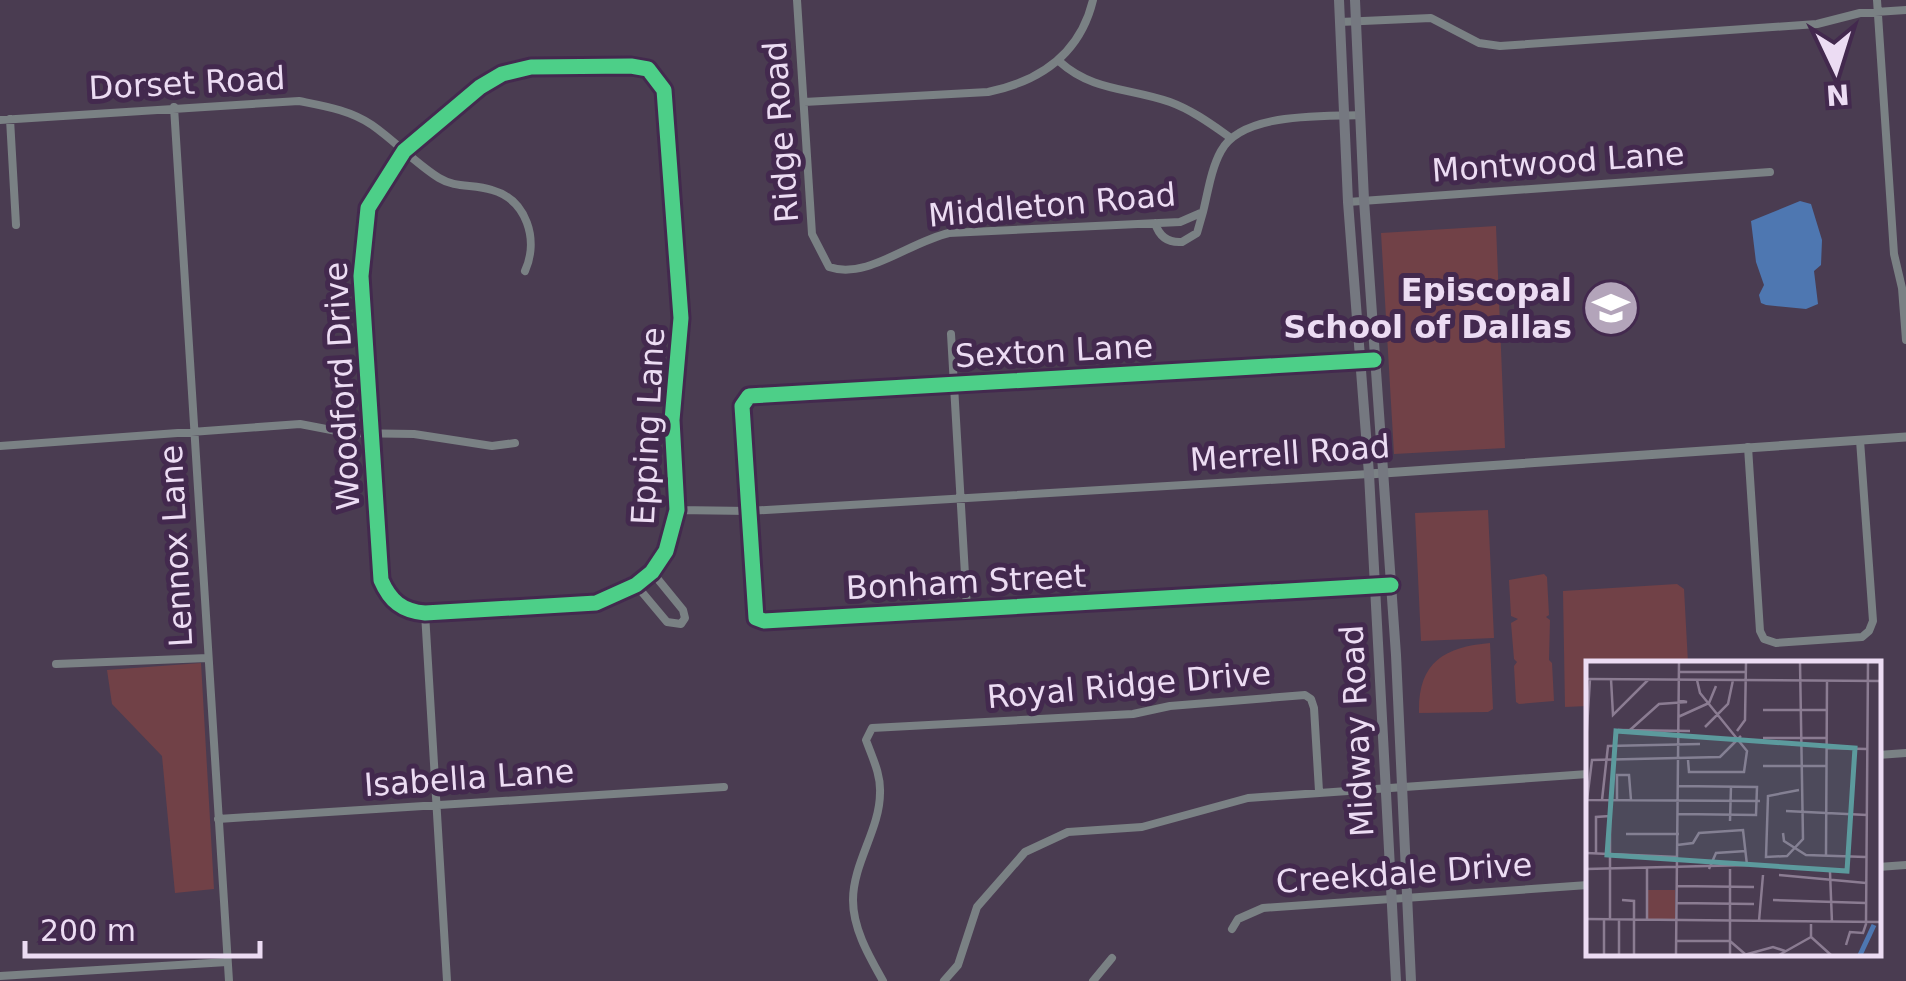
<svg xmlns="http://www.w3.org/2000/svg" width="1906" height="981" viewBox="0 0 1906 981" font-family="'DejaVu Sans',sans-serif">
<rect width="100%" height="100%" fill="#4a3c51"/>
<path fill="#714147" d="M1496 226 1505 448 1394 454 1381 233Z
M1488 510 1494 638 1421 641 1415 513Z
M1544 574 1547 577 1549 615 1546 617 1550 620 1549 660 1552 663 1554 701 1519 704 1516 702 1514 666 1517 662 1514 659 1511 623 1518 619 1511 616 1509 580Z
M1677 584 1684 589 1688 663 1588 664V706L1565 707 1563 591Z
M1490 643 1493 709 1488 712 1419 713C1418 663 1443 647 1490 643Z
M201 663 214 889 175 893 162 756 112 704 107 670Z"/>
<path fill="#4e77b1" d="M1800 201 1811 204 1822 240 1821 265 1814 271 1818 304 1806 309 1766 305 1761 303 1759 295 1764 285 1756 262 1751 221Z"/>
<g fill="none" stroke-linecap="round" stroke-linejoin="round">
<path stroke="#7a8184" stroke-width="8" d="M797 0 812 234 829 267C867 280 909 242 949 233L1180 222 1203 212C1208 192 1211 169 1221 151 1242 112 1322 117 1360 115
M1877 0 1894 254 1902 288 1906 340
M1340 22 1431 18 1479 43 1500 46 1817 24 1860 13 1906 10
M1060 62C1092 91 1130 88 1170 102 1192 110 1211 124 1231 138
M631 66 648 69 664 90 681 318 672 420 677 510 666 551 652 572 636 585 596 603 425 613C402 611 390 601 381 580L361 276 368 208 404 151 480 87 502 74 531 67Z
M804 102 988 92C1041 81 1080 54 1093 0
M174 107 229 981
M10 119 16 225
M0 120 299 101C324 106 350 110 372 125 395 141 415 163 439 178 455 188 474 184 492 190 527 200 539 240 525 271
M1348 202 1770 172
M1155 223C1159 236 1168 243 1182 242L1197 233 1203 212
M951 334 967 609
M1374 360 749 396 742 406 756 618 764 621 1391 585
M0 446 300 424 347 433 414 434 492 446 515 443
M1748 447 1760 631 1764 639 1776 643 1862 637 1869 631 1873 621 1860 440
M677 510 749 511 1369 474
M636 585 667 622 681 624 685 618 683 610 652 572
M425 613 447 981
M56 664 208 658
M1878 755 1906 753
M218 819 724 787
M1878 867 1906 865
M1232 929 1238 919 1263 908 1588 885
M0 976 227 962
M883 981C869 956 853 929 853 900 853 863 880 829 880 793 881 774 872 757 866 740L872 728 1133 714 1170 706 1305 695 1311 699 1314 708 1319 791
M944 981 958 965 977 907 1025 852 1068 832 1142 827 1248 798 1588 774
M1093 981 1112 958"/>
<path stroke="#7a8184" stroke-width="9" d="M1369 474 1906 437"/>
<path stroke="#757880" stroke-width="10" d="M1339 0 1348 202 1369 474 1396 981
M1355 0 1364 200 1396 655 1411 981"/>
<g stroke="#43294e" stroke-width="21">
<path id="cycleway" d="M631 66 648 69 664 90 681 318 672 420 677 510 666 551 652 572 636 585 596 603 425 613C402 611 390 601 381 580L361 276 368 208 404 151 480 87 502 74 531 67Z
M1374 360 749 396 742 406 756 618 764 621 1391 585"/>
</g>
<use href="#cycleway" stroke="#4dcf88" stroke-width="15"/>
</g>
<defs>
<g id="school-disc" transform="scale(2.875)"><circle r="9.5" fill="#b3a4ba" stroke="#43294e"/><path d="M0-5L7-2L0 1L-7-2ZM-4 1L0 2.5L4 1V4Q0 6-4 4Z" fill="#fff"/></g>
</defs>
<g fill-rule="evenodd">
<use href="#school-disc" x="1611" y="308"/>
</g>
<g text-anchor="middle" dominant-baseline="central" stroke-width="10" stroke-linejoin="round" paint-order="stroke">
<g font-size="32" fill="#ecdcf3" stroke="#43294e">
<text transform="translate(187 83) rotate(-3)">Dorset Road</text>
<text transform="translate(781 132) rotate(-94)">Ridge Road</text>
<text transform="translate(1558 162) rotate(-4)">Montwood Lane</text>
<text transform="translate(1052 205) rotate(-5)">Middleton Road</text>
<text transform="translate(1054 351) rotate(-3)">Sexton Lane</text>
<text transform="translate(342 386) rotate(-93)">Woodford Drive</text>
<text transform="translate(648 426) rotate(-87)">Epping Lane</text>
<text transform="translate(1290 453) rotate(-4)">Merrell Road</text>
<text transform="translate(176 546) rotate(-93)">Lennox Lane</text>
<text transform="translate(966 582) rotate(-3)">Bonham Street</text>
<text transform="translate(1129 685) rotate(-5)">Royal Ridge Drive</text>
<text transform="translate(1357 731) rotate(-93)">Midway Road</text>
<text transform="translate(469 778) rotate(-4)">Isabella Lane</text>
<text transform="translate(1404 873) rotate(-4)">Creekdale Drive</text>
</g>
<g font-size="32" font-weight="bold" fill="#ecdcf3" stroke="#43294e" text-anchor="end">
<text x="1572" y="290">Episcopal<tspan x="1572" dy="37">School of Dallas</tspan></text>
</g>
</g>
<g transform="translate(1586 661)">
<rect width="295" height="295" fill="#4a3c51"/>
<path d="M62 229H89V258H62Z" fill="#714147"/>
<path fill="none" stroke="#4e77b1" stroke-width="5" d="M274 294 288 264"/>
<path fill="none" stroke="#8b7c92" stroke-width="2.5" d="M93 11H161M0 18 295 20M25 18 27 54 63 18M177 49H241M92 56 123 42 130 25M119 66 142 43 147 19M32 69 104 70M44 69 73 43 101 41 92 39M151 70 159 59 160 1M177 77H241M0 84 4 18M241 87 281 88M102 99 103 111H158L161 90 114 32 111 19M177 105H240M91 125 171 126 170 154 91 153M213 129 182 135 180 196 201 195 217 178 214 1M1 139 6 99 134 96 155 75M1 139 174 140M16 139 22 85 114 83M24 139V259M31 139V114H43L45 139M200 150 281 154M144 160 145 125M197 172 198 180 220 194 280 196M40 173H93M0 192 92 196M10 192V156L24 155M240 195 241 20M61 207V259M0 208 161 204 157 169 113 172 107 182 91 184M123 208 130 192 160 190M244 211 246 262M193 214 280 222M90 225 168 226M36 239 48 240V294M187 239 280 242M90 242 168 243M0 258 295 261M173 260 177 214M225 263V276L245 294M90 280H144L159 293M260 284 264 271 277 272 280 263 282 1M18 294V258M33 294V258M90 294 93 1M144 294V208M158 294 187 286 199 290M193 294 225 276"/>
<path fill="#5c9a9d" fill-opacity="0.15" stroke="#5c9a9d" stroke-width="5" d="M30 70 269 87 261 210 21 194Z"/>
<rect width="295" height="295" fill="none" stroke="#ecdcf3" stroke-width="5"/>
</g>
<g transform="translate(1836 70) rotate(176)" stroke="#43294e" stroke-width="8" paint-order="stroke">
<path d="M0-8L18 38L0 25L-18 38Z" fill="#ecdcf3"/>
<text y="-15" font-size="28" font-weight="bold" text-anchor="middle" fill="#ecdcf3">N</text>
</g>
<path d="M25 941v15h235v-15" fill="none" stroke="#ecdcf3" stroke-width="5"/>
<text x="40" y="941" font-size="30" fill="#ecdcf3" stroke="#43294e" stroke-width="8" paint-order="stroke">200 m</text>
</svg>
